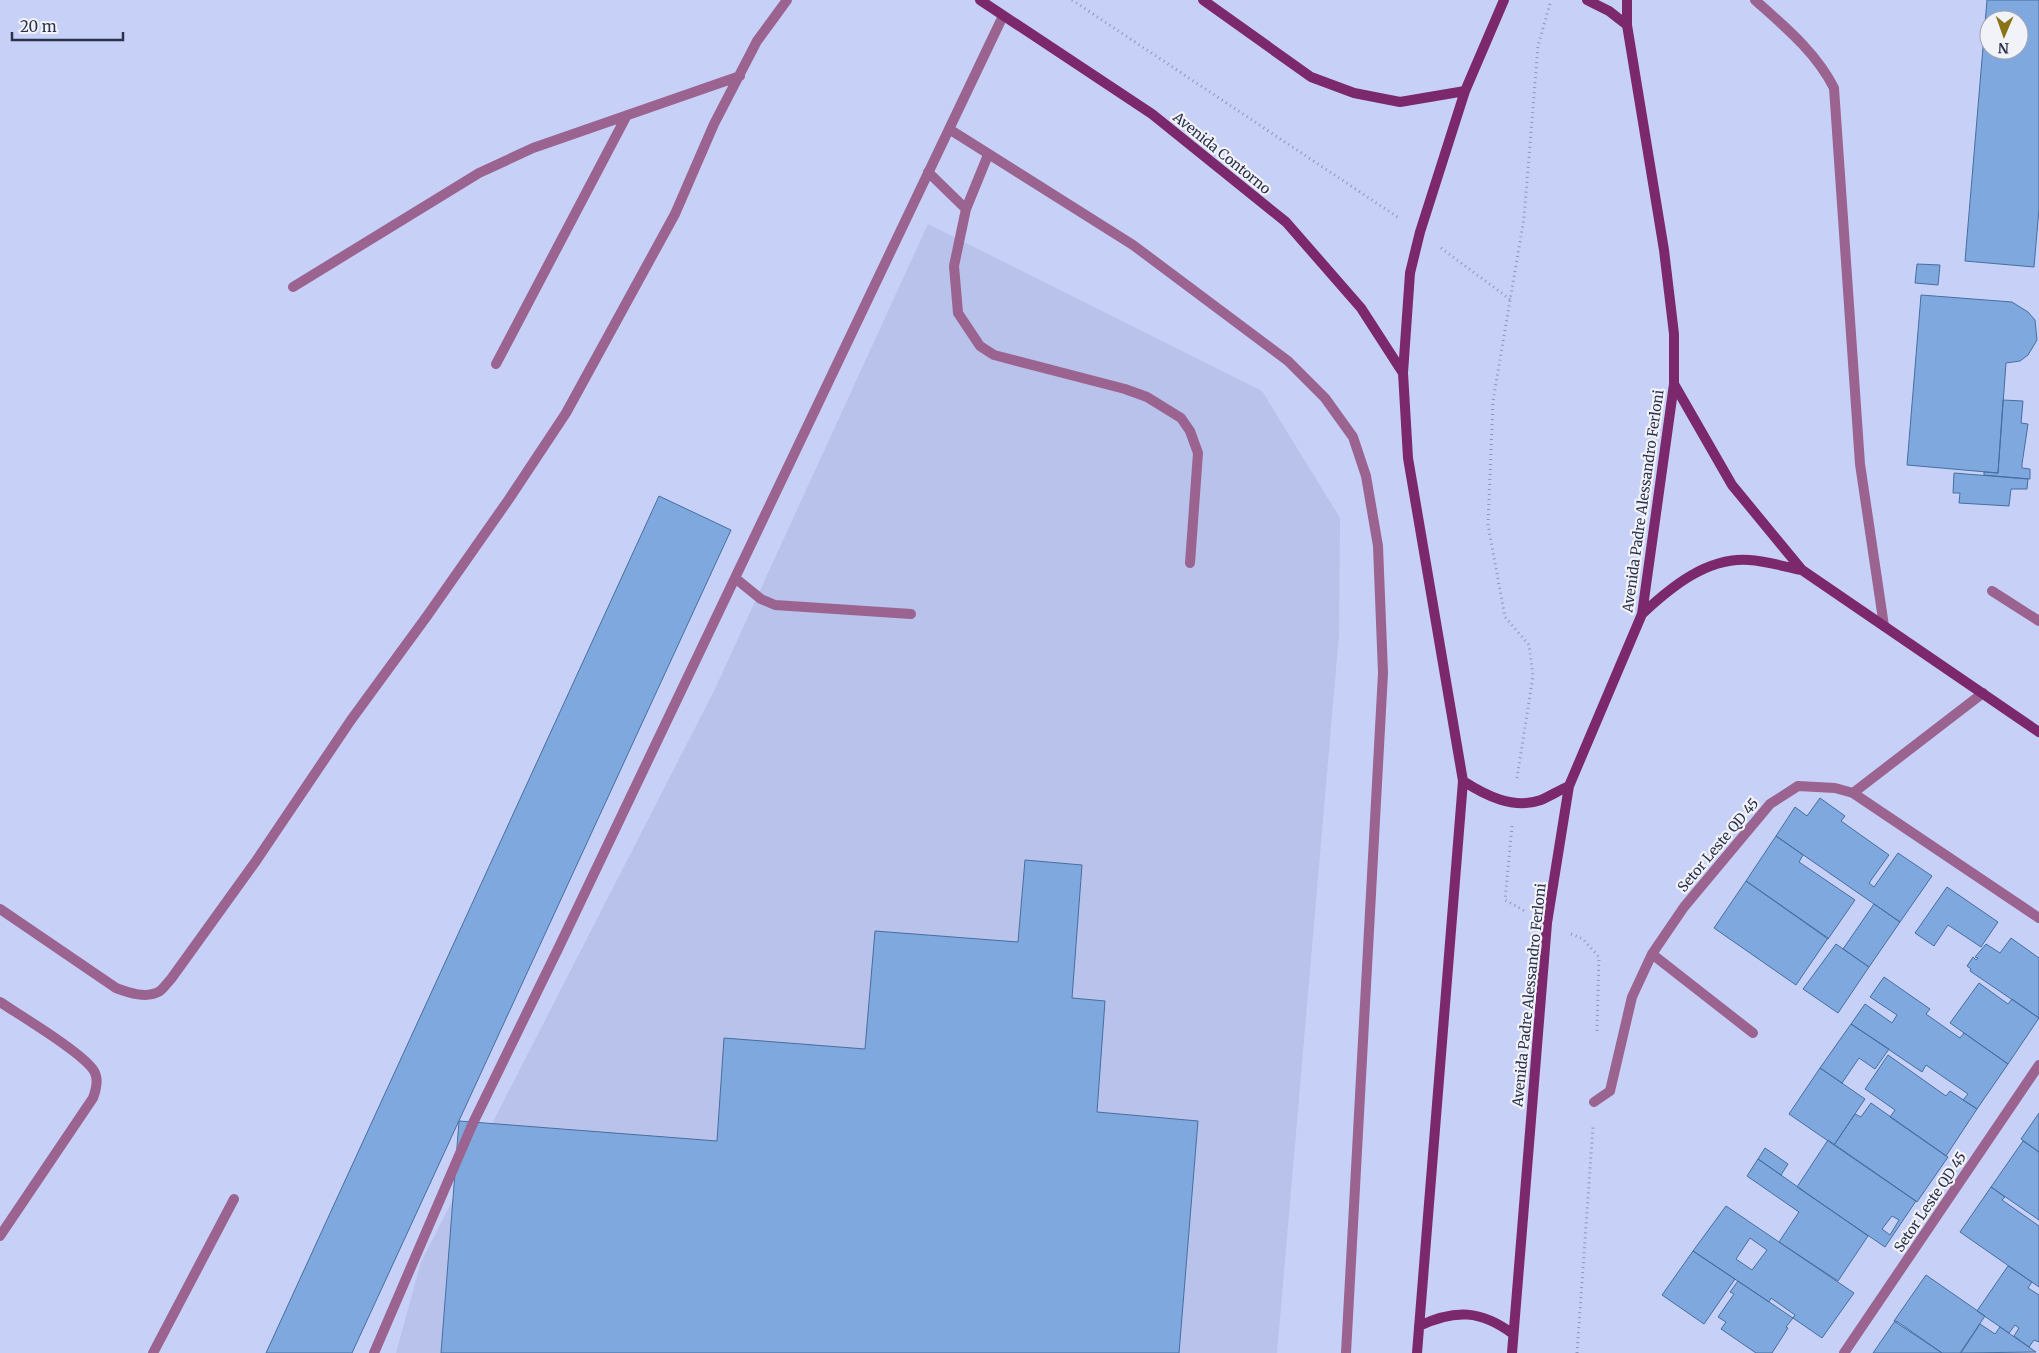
<svg xmlns="http://www.w3.org/2000/svg" width="2039" height="1353" viewBox="0 0 2039 1353" font-family="Merriweather,serif">
<rect width="100%" height="100%" fill="#c7d0f7"/>
<path fill="#b8c2eb" d="M928 224 1262 391 1340 518 1339 634 1277 1353H396L421 1262 714 691Z"/>
<path fill="#7ea8de" stroke="#476ea0" fill-rule="evenodd" d="M1987 0H2039V209L2034 267 1965 261ZM1989 20H2019V50H1989Z
M1917 264 1940 265 1938 285 1915 283Z
M1921 295 2012 302 2028 312 2035 320 2037 340 2028 355 2020 361 2006 363 1998 473 1907 465Z
M2003 400 2023 401 2021 423 2028 424 2022 464V468L2030 469V479L1984 475V472L1998 473Z
M1954 473 2028 479 2027 489H2011L2009 506 1959 503 1960 493H1953Z
M659 496 731 530 352 1353H266Z
M1820 798 1845 816 1841 821 1889 855 1869 883 1874 887 1898 853 1932 876 1900 922 1776 836 1795 807 1807 816Z
M1776 836 1803 855 1799 862 1855 900 1828 939 1746 881Z
M1025 860 1082 865 1072 998 1105 1001 1097 1112 1198 1121 1179 1353H441L459 1121 717 1141 724 1038 865 1049 875 931 1018 942Z
M1746 881 1828 938 1796 985 1714 928Z
M1947 887 1998 922 1981 947 1948 925 1934 946 1915 933Z
M1874 904 1900 922 1869 967 1843 949Z
M2011 938 2039 958V1018L1970 971 1971 969 1967 966 1973 957 1976 960 1978 958 1975 957 1986 944 2000 953Z
M1836 944 1869 967 1838 1013 1803 989Z
M1884 977 1930 1009 1926 1014 1957 1036 1960 1038 1964 1033 2008 1064 1977 1109 1963 1100 1968 1094 1926 1065 1922 1072 1851 1024 1865 1004 1892 1023 1897 1015 1870 997Z
M1979 983 2008 1004 2012 999 2039 1018 2008 1064 1950 1023Z
M1851 1024 1889 1049 1875 1069 1859 1058 1842 1083 1820 1068Z
M1888 1055 1946 1096 1950 1091 1977 1109 1946 1156 1890 1117 1895 1110 1865 1089Z
M1820 1068 1865 1099 1834 1145 1789 1114Z
M1871 1103 1948 1157 1917 1202 1834 1145 1855 1114 1861 1117Z
M2039 1113V1152L2021 1139Z
M1828 1140 1916 1201 1885 1247 1797 1187ZM1892 1216 1899 1220 1890 1235 1882 1229Z
M2023 1141 2039 1152V1220L1991 1187Z
M1765 1148 1788 1164 1781 1175 1758 1159Z
M1758 1159 1868 1236 1838 1281 1779 1242 1799 1212 1747 1176Z
M1991 1187 2005 1197 2002 1200 2039 1226V1287L1960 1232Z
M1726 1206 1854 1293 1822 1338 1793 1318 1795 1315 1771 1298 1769 1302 1693 1251ZM1750 1238 1767 1250 1752 1270 1736 1259Z
M1693 1251 1735 1279 1704 1324 1662 1295Z
M2008 1266 2032 1282 2028 1288 2039 1295V1342L2034 1340 2029 1347 2014 1336 2019 1328 2015 1325 2009 1333 1977 1311Z
M1926 1275 1985 1316 1960 1353H1942L1894 1321Z
M1738 1281 1793 1318 1786 1327 1788 1328 1772 1353H1756L1721 1329 1726 1322 1718 1317 1734 1294 1730 1292Z
M1895 1321 1898 1322 1942 1353H1873Z
M1980 1324 1995 1334 2000 1327 2036 1352 1961 1353Z"/>
<g fill="none" stroke-linecap="round" stroke-linejoin="round">
<path stroke="#8e96b8" stroke-width="3" stroke-dasharray="1 4" stroke-linecap="butt" d="M1072 0 1399 218
M1441 248 1511 300
M1517 778 1533 676 1529 645 1505 617 1488 525 1493 401 1524 218 1538 46 1551 0
M1512 826 1505 900 1525 911
M1571 934 1583 939 1599 957 1597 1031
M1577 1353 1593 1127"/>
<path stroke="#9b638f" stroke-width="10" d="M1755 0C1784 26 1816 52 1834 88L1860 464 1884 626
M949 129 1133 245 1288 361 1325 398 1353 437 1366 476 1378 546 1383 673 1346 1353
M928 172 966 209 954 266 958 313 980 346 994 355 1125 389 1147 397 1181 418 1190 431 1198 453 1190 563
M966 209 988 155
M293 287 479 173 533 148 740 76
M496 364 627 115
M735 578 761 599 775 605 911 614
M1992 591 2039 621
M0 909 116 988C129 993 147 999 160 991 164 988 167 983 171 979L256 861 351 720 427 616 509 499 566 413 675 214 714 124 757 41 787 0
M0 1002C21 1016 83 1053 94 1071 99 1079 96 1090 93 1098L0 1236
M153 1353 234 1199
M374 1353 473 1123 558 949 1003 16"/>
<path stroke="#9b638f" stroke-width="10" d="M1853 793 1983 693
M1652 954 1753 1033
M1594 1102 1610 1091 1632 997 1652 954 1684 907 1770 804 1798 786 1835 788 1853 793 2039 918
M1844 1353 2039 1065"/>
<path stroke="#7b286d" stroke-width="10" d="M980 0 1152 114 1286 222 1361 308 1403 373
M1203 0 1311 77 1354 93 1400 102 1465 91
M1587 0 1609 11 1627 25
M1674 384 1732 485 1802 570 2039 732
M1642 614C1671 587 1707 557 1749 560 1767 561 1785 567 1802 570
M1463 781C1485 795 1513 810 1541 800 1550 796 1560 790 1569 786
M1419 1326C1455 1309 1481 1310 1513 1334
M1417 1353 1463 781 1408 458 1403 373 1410 273 1420 232 1465 91 1504 0
M1512 1353 1547 923 1569 786 1642 614 1674 384V334L1664 250 1627 25V0"/>
</g>
<g text-anchor="middle" dominant-baseline="central" stroke-width="4.5" stroke-linejoin="round" paint-order="stroke">
<g font-size="14" fill="#2d324c" stroke="#f1f3f9">
<text transform="translate(1222 153) rotate(39)">Avenida Contorno</text>
<text transform="translate(1643 501) rotate(-82)">Avenida Padre Alessandro Ferloni</text>
<text transform="translate(1718 845) rotate(-50)">Setor Leste QD 45</text>
<text transform="translate(1529 995) rotate(-84)">Avenida Padre Alessandro Ferloni</text>
<text transform="translate(1930 1202) rotate(-56)">Setor Leste QD 45</text>
</g>
</g>
<g transform="translate(2004 35) rotate(182)"><circle r="24" fill="#f1f3f9" stroke="#a3a6b4"/>
<path d="M0-4L9 19L0 12L-9 19Z" fill="#897416"/>
<text y="-8" font-size="14" font-weight="bold" text-anchor="middle" fill="#2d324c">N</text>
</g>
<path d="M12 32v8h111v-8" fill="none" stroke="#2d324c" stroke-width="2.5"/>
<text x="20" y="32" font-size="15" fill="#2d324c" stroke="#f1f3f9" stroke-width="4" paint-order="stroke">20 m</text>
</svg>
